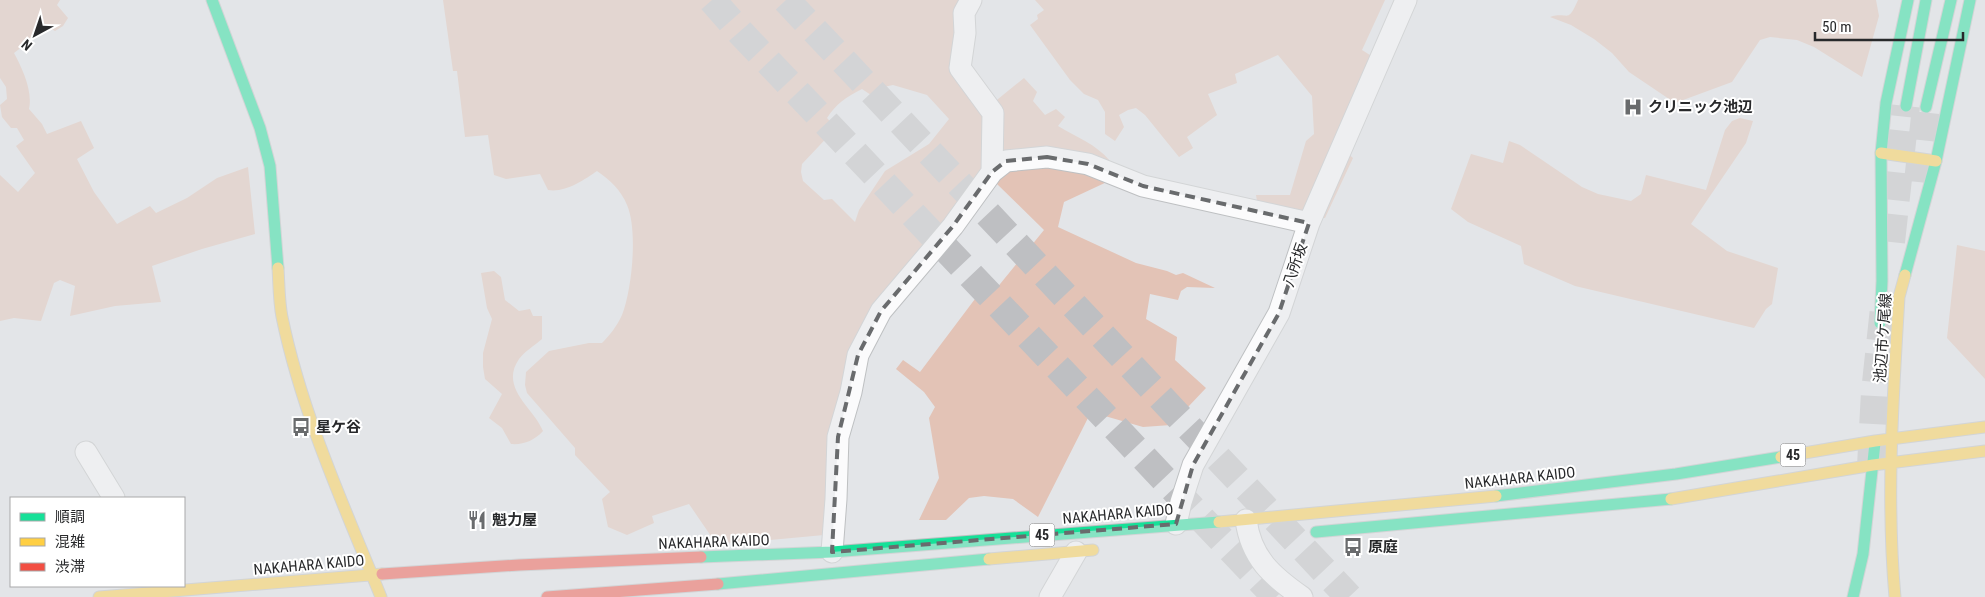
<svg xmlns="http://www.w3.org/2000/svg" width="1985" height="597" viewBox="0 0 1985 597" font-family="'Roboto Condensed','Noto Sans JP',sans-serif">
<rect width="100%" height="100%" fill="#e3e5e8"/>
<path fill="#e3c3b6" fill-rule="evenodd" d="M0 0H60L57 5 68 18 63 26 55 31 48 27 14 53C22 68 33 91 29 109L42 124 47 134 81 121 94 148 77 159 94 192 117 224 150 206 156 213 187 198 217 178 248 167 255 234 202 249 152 266 161 302 115 306 70 316 75 286 60 280 54 283 41 321 14 318 0 321V175L18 192 35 173 16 146 24 140 17 128H11L2 117 0 105 7 99 6 87 0 78Z
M443 0H969L959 68 987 108 1024 78 1037 92 1033 101 1045 115 1056 109 1065 117 1058 126C1076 137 1096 144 1110 161L1106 174 1109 181 1064 202 1058 227 1136 263 1167 271 1176 275 1183 273 1215 288 1187 287 1181 291 1178 300 1150 294 1146 319 1177 337 1175 360 1206 388 1171 425 1143 427 1091 412 1038 517 1013 499 984 496 969 498 946 520H919L939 478 929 418 935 407 924 392 896 369 903 360 920 372 987 283 996 289 1044 230 997 184 1001 172 872 311 824 535 739 543 715 542 689 504 652 516 654 523 627 535 608 527 602 499 610 492 575 455V448L527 393 525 385 526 372 549 351 589 343H602C610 335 617 326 622 315 632 290 638 230 627 205 621 190 610 180 597 171 584 180 565 193 548 190L540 174 506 179 494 175 488 135 465 137 457 71H453ZM893 85 927 95 949 119 929 144 885 171 859 210 855 222 832 199 824 200 803 181 801 172 802 164 836 128 827 118C836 104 846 97 862 89L871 95 879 88Z
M1035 0H1385L1362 50 1373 57 1339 146 1353 158 1325 218H1301L1258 207 1256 195H1290L1306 141 1314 134 1312 96 1278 55 1235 74 1237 83 1208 94 1217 115 1187 137 1193 148 1179 157 1145 115 1136 108 1128 110 1119 115 1124 127 1115 141 1105 134V112L1098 100 1084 94 1070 80 1030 25 1038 19 1037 15 1044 10Z
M1578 0H1876L1879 16 1862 77 1814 47 1797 40 1770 37 1760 40 1732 82 1675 103 1629 72 1612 53 1594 39 1571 25 1550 17C1569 11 1567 25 1578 0Z
M1740 118 1753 121 1746 143 1691 224 1727 251 1778 268 1772 304 1766 309 1754 328 1575 286 1524 264 1521 246 1468 222 1451 209 1471 154 1503 163 1509 141 1520 145 1582 187 1598 194 1631 201 1641 194 1646 175 1706 190 1725 130 1732 121Z
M1957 245 1985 251V379L1947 338Z
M494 271 501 277 505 300 519 311 530 309 533 316H542V339C534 346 525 351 519 359 499 388 534 408 543 431 534 441 523 445 511 444L502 428 489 418 502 394 485 379 483 367V353L492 319 487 308 481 273Z"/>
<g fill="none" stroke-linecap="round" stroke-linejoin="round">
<path stroke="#bebfc2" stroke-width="28" stroke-dasharray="28 14" stroke-linecap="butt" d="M1918 182 1926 107
M1891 242 1906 106
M1871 466 1875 392 1885 299"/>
<path stroke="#bebfc2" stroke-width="28" stroke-dasharray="28 14" stroke-linecap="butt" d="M712 0 740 32 1276 597
M786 0 1349 597"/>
<g stroke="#bec0c2" stroke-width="23">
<path id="street" d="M971 0 964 13 965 33 960 68 993 113 992 172
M86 452 114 498
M1246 520C1251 558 1272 576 1302 597
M1176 524 1181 502 1193 465 1279 313 1309 223 1406 0
M832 552 836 499 838 437 851 392 858 355 881 311 953 226 992 172 1006 161 1047 157 1088 164 1143 186 1309 223
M1050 597 1076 552"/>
</g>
<g stroke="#bec0c2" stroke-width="13">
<path id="fast" d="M212 0 260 128 270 166 278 268
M1906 106 1926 0
M1926 107 1951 0
M1905 275 1936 161 1970 0
M1880 323 1882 281 1881 153 1886 103 1908 0
M1496 496 1676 474 1781 457
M1316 532 1671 499
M701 557 832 552 1219 522
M718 584 989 559
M1853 597 1863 554 1875 443"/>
</g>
<g stroke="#bec0c2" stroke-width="13">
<path id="slow" d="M1881 153 1936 161
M278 268C279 284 279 302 282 317 302 414 344 506 381 597
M1781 457 1875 441 1985 427
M1671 499 1873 465 1985 451
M1219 522 1496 496
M989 559 1093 550
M99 597 382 574
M1895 597C1886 497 1893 397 1899 297L1905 275"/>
</g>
<g stroke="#bec0c2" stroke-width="13">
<path id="jam" d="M382 574 519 565 701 557
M547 597 718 584"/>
</g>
<use href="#street" stroke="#fbfbfc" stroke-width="21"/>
<use href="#fast" stroke="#16e098" stroke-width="11"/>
<use href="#slow" stroke="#ffcf43" stroke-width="11"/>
<use href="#jam" stroke="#f24e42" stroke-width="11"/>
</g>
<path d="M0 0H1985V597H0ZM1047 157 1088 164 1143 186 1309 223 1279 313 1193 465 1176 524 832 552 838 437 858 355 881 311 953 226 992 172 1006 161Z" fill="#e3e5e8" fill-opacity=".55" fill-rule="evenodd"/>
<path fill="none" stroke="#696b6d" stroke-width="4" stroke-dasharray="10 6" stroke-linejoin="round" d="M1047 157 1088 164 1143 186 1309 223 1279 313 1193 465 1176 524 832 552 838 437 858 355 881 311 953 226 992 172 1006 161Z"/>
<defs>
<g id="hospital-bare" transform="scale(1.5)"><path d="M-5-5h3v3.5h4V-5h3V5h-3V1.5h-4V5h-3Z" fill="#696b6d" stroke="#fff" stroke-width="2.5" paint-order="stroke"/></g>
<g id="bus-bare" transform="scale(1.5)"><path d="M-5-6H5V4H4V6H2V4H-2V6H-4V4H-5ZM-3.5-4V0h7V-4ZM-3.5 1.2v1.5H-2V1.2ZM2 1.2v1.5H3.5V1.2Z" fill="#696b6d" stroke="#fff" stroke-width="2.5" paint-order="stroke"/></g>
<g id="restaurant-bare" transform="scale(1.5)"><path d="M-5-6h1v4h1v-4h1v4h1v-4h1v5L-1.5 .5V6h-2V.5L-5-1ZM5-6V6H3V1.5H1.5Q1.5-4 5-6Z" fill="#696b6d" stroke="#fff" stroke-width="2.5" paint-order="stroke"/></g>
</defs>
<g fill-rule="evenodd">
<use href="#hospital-bare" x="1633" y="107"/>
<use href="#bus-bare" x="301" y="427"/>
<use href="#restaurant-bare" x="477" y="520"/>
<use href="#bus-bare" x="1353" y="547"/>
</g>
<g text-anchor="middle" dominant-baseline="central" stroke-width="4" stroke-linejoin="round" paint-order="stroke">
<g fill="#fff" stroke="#68696b" stroke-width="1">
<rect x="1780.5" y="443.5" width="25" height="23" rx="4"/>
<rect x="1029.5" y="523.5" width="25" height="23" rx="4"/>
</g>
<g font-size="14" font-weight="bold" fill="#28292b">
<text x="1793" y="455">45</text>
<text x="1042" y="535">45</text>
</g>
<g font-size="15" font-weight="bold" fill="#28292b" stroke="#fff" text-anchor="start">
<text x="1648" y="107">クリニック池辺</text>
<text x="316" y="427">星ケ谷</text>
<text x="492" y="520">魁力屋</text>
<text x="1368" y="547">原庭</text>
</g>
<g font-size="15" fill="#28292b" stroke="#fff">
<text transform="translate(1295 265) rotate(-71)">八所坂</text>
<text transform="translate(1883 338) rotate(-86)">池辺市ケ尾線</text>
<text transform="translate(1520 478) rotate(-6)">NAKAHARA KAIDO</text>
<text transform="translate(1118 514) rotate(-5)">NAKAHARA KAIDO</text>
<text transform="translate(714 542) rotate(-2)">NAKAHARA KAIDO</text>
<text transform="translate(309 565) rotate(-5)">NAKAHARA KAIDO</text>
</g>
</g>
<rect x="10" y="497" width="175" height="90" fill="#ffffff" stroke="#a9a9aa"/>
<rect x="20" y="513" width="25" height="8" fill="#16e098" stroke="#a9a9aa"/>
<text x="55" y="522" font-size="15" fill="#28292b">順調</text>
<rect x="20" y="538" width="25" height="8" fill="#ffcf43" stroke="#a9a9aa"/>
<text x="55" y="547" font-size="15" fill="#28292b">混雑</text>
<rect x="20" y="563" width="25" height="8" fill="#f24e42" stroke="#a9a9aa"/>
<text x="55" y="572" font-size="15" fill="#28292b">渋滞</text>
<g transform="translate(35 35) rotate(220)" stroke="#ffffff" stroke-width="4" paint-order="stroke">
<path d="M0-4L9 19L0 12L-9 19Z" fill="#28292b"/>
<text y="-8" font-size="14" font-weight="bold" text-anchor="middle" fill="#28292b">N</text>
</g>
<path d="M1815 32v8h148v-8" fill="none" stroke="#28292b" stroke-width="2.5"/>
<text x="1822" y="32" font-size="15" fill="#28292b" stroke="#ffffff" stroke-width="4" paint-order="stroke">50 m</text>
</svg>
